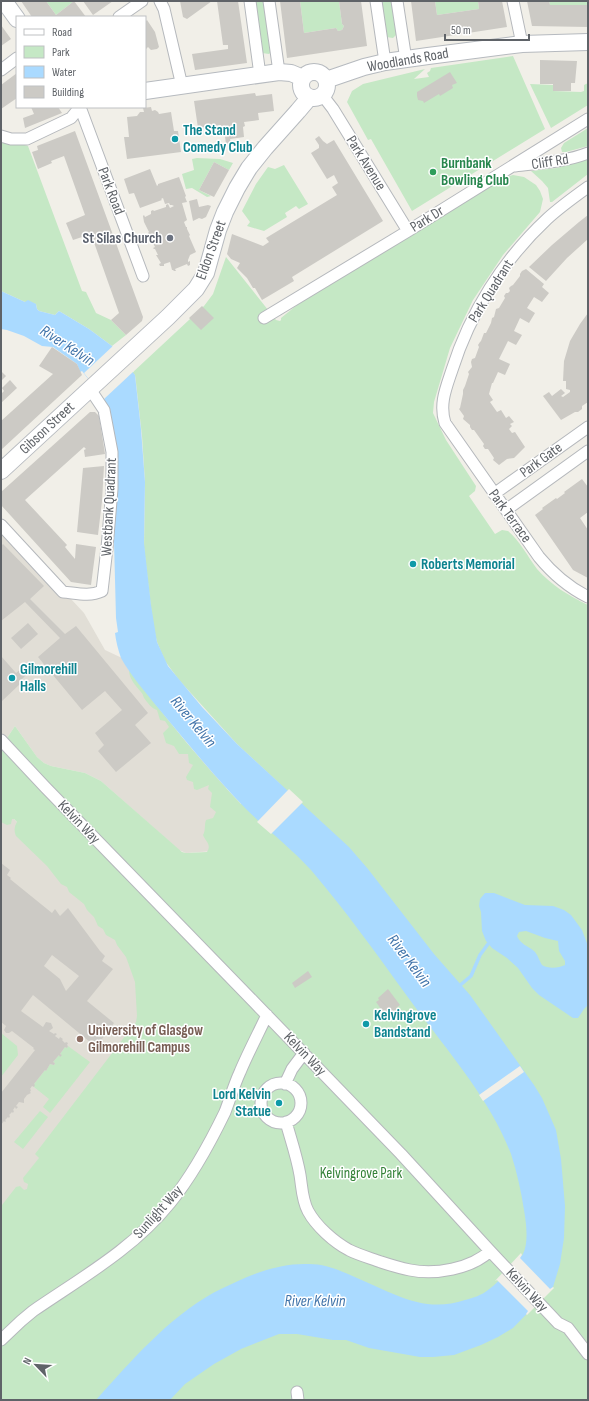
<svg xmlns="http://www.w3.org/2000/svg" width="589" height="1401" viewBox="0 0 589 1401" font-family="'Sofia Sans Condensed',sans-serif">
<rect width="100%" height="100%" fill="#f1efe8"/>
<path fill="#e1ded6" d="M1 524 84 613 105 650 122 658 131 674 183 739 226 788 214 851 186 853 179 850 101 781 85 773 51 766 44 763 37 757 15 726 1 747Z
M1 805 128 944 156 989 1 1286Z"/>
<path fill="#c5e8c5" d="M46 1H74L56 15Z
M254 1H265L271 52 269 54 262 53Z
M300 1H339L342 24 344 26 342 30 338 31 336 28 304 33Z
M379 1H394L397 34 393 38 386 37Z
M435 1H478L479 9 437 15Z
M549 1H588V5H550Z
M513 56 545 129 412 211 371 139 368 140 347 102 352 91 363 84 425 69 414 79 429 77 427 73 430 71 431 68Z
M588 83V105L551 128 530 84 553 85V91L581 92 584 91V85Z
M588 128V146L566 152H562L561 148 564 143Z
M1 138 28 146 82 291 86 292 96 313 111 320 126 335 112 346 89 329 59 311 55 315 39 311 37 309 36 304 25 302 1 291Z
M197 158 220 159 233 163 229 170 214 162 199 190 211 196 207 197 192 188 186 189 182 174 194 170 192 159Z
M588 159V174L552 202H550L548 188 542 181 531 171 557 168Z
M284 165 308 204 299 209 296 206 285 213 287 217 264 231 247 226 250 222 242 211 256 184 268 167 275 169Z
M513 175 524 177 536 185 540 191 543 199 540 212 503 255 473 300 450 348 434 402 433 413 446 440 476 486 475 491 469 496 495 534 502 530 508 531C520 541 528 557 537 569 551 585 569 596 588 605V1400H1V1204L2 1205 16 1187 20 1186 24 1190 27 1189 28 1184 24 1182 23 1178 39 1158 35 1154 132 1027 136 1022 137 1016 135 982 126 957 117 945 115 940 106 935 103 929 98 926 94 917 87 910 84 904 69 892 67 887 61 884 47 866 16 836C14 831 14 827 17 822L14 819H12L11 824 7 825 1 822V747L15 726 37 757 44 763 51 766 85 773 101 781 182 852 186 853 207 852C212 844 205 841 203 835 206 830 204 825 206 820L213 818 216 812 210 807 212 793 208 789 209 785 197 790 194 789 193 782 187 780 186 777 193 765 189 763 188 754H179L174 746 166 743 163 733 169 727 165 721 160 720 157 710C152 709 147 702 144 698 143 696 143 694 141 692 136 686 129 679 129 670 165 717 201 762 241 804L280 784 237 744 179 680 165 661 157 642 153 625 144 548 145 482 142 436 136 383 135 375 132 373 204 306 213 294 226 257 276 320 280 321 281 320V318L297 305 506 177Z
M1 1033 17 1046 18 1055 1 1077Z
M68 1046 90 1062 50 1113 43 1107 49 1099 34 1087V1084L45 1070 46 1071 50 1064 54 1065 55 1063 53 1062 59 1055 60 1056 61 1055 60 1054 65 1047 67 1048Z
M40 1111 48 1117 23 1149 14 1142Z"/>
<path fill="#aadaff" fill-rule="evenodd" d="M1 291 25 302 28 300 36 304 37 309 39 311 55 315 59 311 89 329 112 346 135 375 141 429 145 482 144 543 151 605 157 642 168 666 202 707 237 744 349 847 368 869 434 954 470 995 534 1085 542 1098 556 1130 561 1159 565 1206 564 1238 560 1264 553 1287 513 1328 498 1337 481 1345 454 1355 433 1357H420L369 1348 346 1340H333L297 1334H279L241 1349 214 1364 185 1384 170 1400H96C130 1362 168 1318 213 1293 224 1287 236 1282 247 1277 267 1269 287 1263 309 1264 326 1264 341 1271 357 1278 393 1293 424 1314 465 1300 473 1298 482 1295 488 1290 498 1283 506 1272 515 1263 516 1261 522 1256 523 1254 529 1242 526 1222 524 1210 521 1191 517 1172 511 1154 489 1096 443 1046 407 996 376 953 345 910 311 870 291 848 267 830 246 809 215 777 187 743 159 709 146 693 131 676 121 658 118 650 116 641 115 633L118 632 116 618 114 541 116 478 113 427 104 399 82 371 80 372 77 364 53 347 42 346 24 336 7 330 1 329Z
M485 893H494L525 905 553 906 564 910 571 915 582 930 588 946V1005L584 1009 578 1018H573L570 1016 539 995 532 988 518 968 507 958 492 948 486 941 482 931 481 912 479 906 480 899ZM526 931 545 938 558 941 559 951 565 961V965C559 968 548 969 542 965 539 960 538 955 534 951 527 945 521 945 517 936L519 932Z"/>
<path fill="#f1efe8" d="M114 345 134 371 104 399 84 373Z
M289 789 303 802 271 834 257 822Z
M520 1066 524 1072 483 1101 479 1095Z
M521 1253 522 1255 520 1258 550 1289 553 1287 554 1288 527 1315 526 1314 528 1311 497 1280 495 1281Z"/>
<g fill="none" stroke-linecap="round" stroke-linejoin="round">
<path stroke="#aadaff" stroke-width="3.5" d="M458 987 471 976 480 955 488 944"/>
</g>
<path fill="#cccac5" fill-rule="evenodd" d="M21 1H46L56 15 74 1 86 17H32Z
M83 1H113L93 15Z
M180 1H212L187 19 183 17Z
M217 1H238L247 63 195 70 192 54 228 49V45H223Z
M280 1H300L304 33 336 28 338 31 342 30 344 26 342 24 339 1H361L367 46 287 58Z
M411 1H435L437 15 479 9 478 1H502L507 27 416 41Z
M527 1H549L550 5H588V27L532 26Z
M147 20 155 32 159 47 157 49 151 50 148 47 145 50V22Z
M1 25 11 39 1 46Z
M540 60 577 61 575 83H571V91H553V84H540Z
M450 72 457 83 452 85 453 88 440 96 439 94 424 103 423 101 418 100 417 96V92Z
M17 73V98L1 109V85Z
M255 93 256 96 272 94 274 111 258 113 259 120 244 122 245 126 243 127 244 137 230 139 231 143 226 144 224 129 222 130 221 125 198 128 194 101Z
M31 107H58L62 113 25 128 23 118 34 114Z
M151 107 152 111 155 110 158 112 159 114 171 112 174 131H178L181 152 127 159 124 137H129L127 117 137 116 140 112H144L143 108Z
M75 131 143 317 142 321 126 335 111 320 119 313 91 234 73 240 66 223 85 215 64 156 51 161 52 163 38 169 32 152 38 150 37 146Z
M319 136 323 141 327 144 334 140 383 221 292 277 294 281 262 300 255 288H253L247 278 237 268 240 263 231 259 227 254 232 234 263 246 269 242 266 238 337 195 332 187 338 183 334 175 327 179 311 153 319 148V145L315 139Z
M214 162 229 170 214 197 199 190Z
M150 169 157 186 158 185V184L179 177 186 196 185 197 187 202 182 203 187 220 184 222 186 227H187V229L190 235 189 236 196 252 190 255 188 260V262L190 261V265L188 266 187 264 175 269 176 271H174L173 270H172L170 262 164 264V266H160L159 264 161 263 156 255H158L155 249H154L153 248 155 247 152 241 151 242V240H152L150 234H148V233L149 232 144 222 143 216 144 215 145 217 151 214V211L153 210 154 211 166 207V205L168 204 170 208 174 206 172 205H170L169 203 165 204 163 198 161 199 162 200 140 208 134 193 129 194 124 179Z
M197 199 199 207 208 205 211 206 206 217 202 219 199 218 193 221 189 201Z
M588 215V239L567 258 546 281 529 267 552 245 579 222Z
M526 269 544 284 542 287 549 293 542 302 534 297 527 308 535 313 529 323 520 318 514 331 522 335 516 345 508 341 499 359 510 364 505 375 498 372 493 383H492L489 394 493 400 490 402 497 412 501 410 506 418 509 416 514 422 510 424 512 426 509 429 512 433 515 432 525 447 514 458 507 459 499 465 493 460 494 458 488 449H485L483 446 484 444 474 430H472L470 427V425L463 419 464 416 459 409 460 408 463 394V390L465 386 469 374 468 372 472 367 471 362 472 359 475 358 479 347 478 345 480 342 481 341 484 333H486L491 323 492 318 494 317 496 309 499 308 505 298 504 296 506 293H508L510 291 509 288 511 286 513 285 520 276V274L522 271Z
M202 306 214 318 201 330 189 318Z
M588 313V402L582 406V409L578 412H575L561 420 543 396 549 392 552 396 561 389 565 393 561 396 563 397 570 392V390L566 389V381H563L564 361 570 341 580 324Z
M52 347 77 364 82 375 1 450V421L53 374 39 366Z
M1 371 6 376 1 381Z
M10 380 17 388 1 403V394L4 391 2 388Z
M90 412H95L99 416 105 454 85 457 84 450 86 449 84 447 25 500 67 545 65 547 75 559 76 544 96 547 91 585 71 582 1 505V492Z
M104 466 102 501 98 535 77 532 83 468Z
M582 479 588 487V512L580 518 588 530V578L573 570 535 515 543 509 542 508 556 498 557 499 565 493 564 492Z
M3 544 44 586 30 599 65 634 76 626 148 713 135 725 151 743 116 772 98 751 104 745 95 733 122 710 105 691 82 710 38 657 60 638 25 602 1 621V546Z
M28 623 38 634 21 649 11 638Z
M1 656 16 673 22 668 27 674 19 682 20 684 1 702Z
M1 863 10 870 7 875 11 878 10 879 52 913 55 909 60 916 68 908 100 951 105 956 102 961 113 969 87 1001 114 1023 96 1047 33 995 21 1011 43 1027 46 1022 51 1023 53 1028 49 1031 54 1034 55 1033 57 1034 55 1036 59 1039 60 1037 63 1039 62 1040 65 1043 66 1042 68 1043 67 1045 68 1046 67 1048 65 1047 60 1054 62 1055 60 1057 59 1055 53 1062 55 1063 54 1065 50 1064 46 1071 45 1070 34 1084 35 1085 34 1087 32 1086 30 1089 31 1090 30 1092 31 1093 27 1095 24 1099V1103L19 1102 16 1106 18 1107 16 1109 15 1107 13 1110 14 1111 13 1113 12 1112 9 1115 10 1116 9 1118 8 1117 5 1120 6 1121 5 1122 4 1121 1 1125V1093L35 1050 33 1049 34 1048 12 1031 9 1033H6L4 1030 6 1026 1 1022ZM52 955 79 976 66 991 60 979 44 966Z
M308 971 312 977 295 988 292 983Z
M388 989 400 1005 396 1008 400 1013 393 1019 391 1016 388 1019 376 1002 379 1000 378 998Z"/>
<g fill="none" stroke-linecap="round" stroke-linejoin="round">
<g stroke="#b5b8bc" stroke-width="13">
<path id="street" d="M160 1 164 9 182 86
M250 1 260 75
M269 1 279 72
M376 1 385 62
M397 1 406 60
M513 1 522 44
M119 17 142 1
M1 70 17 58
M323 96 333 109 408 231
M80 107 143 276
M1 136 11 139H27L71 118 80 107
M515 166C540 163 565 162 588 153
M588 187C574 197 560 207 547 219 503 260 470 313 452 370 446 388 439 404 445 423L539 557C553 574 568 587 588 597
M264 318 408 231 588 119
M494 494 588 427
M506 510 588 451
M1 525 63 592C76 593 89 597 102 591L107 548 112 489V452L104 410 90 389
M1 740 46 788 255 1003 401 1154 490 1251 558 1323 568 1328 588 1354
M261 1103a20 20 0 1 1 40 0a20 20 0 1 1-40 0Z
M285 1084 292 1069 304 1053
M286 1122C291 1140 297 1157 300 1175 302 1187 302 1200 308 1211 316 1226 334 1242 349 1250 359 1255 370 1258 381 1262 390 1265 400 1268 410 1270 435 1275 471 1269 490 1251
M1 1340 21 1321 33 1311C81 1278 133 1249 170 1203 192 1176 210 1143 225 1112 230 1099 234 1085 240 1072 248 1053 258 1034 267 1015
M297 1392 298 1400"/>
</g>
<g stroke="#b6babf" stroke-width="18">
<path id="secondary" d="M4 1 17 19
M301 85a13 13 0 1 1 26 0a13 13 0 1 1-26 0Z
M326 80 364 67 385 62 428 56 522 44 588 42
M145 91 279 72 291 73 303 78
M1 471 168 317 196 289 206 273 218 230 225 212 237 188 249 168 265 148 298 111 309 98"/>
</g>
<use href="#street" stroke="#fff" stroke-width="11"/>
<use href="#secondary" stroke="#fff" stroke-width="16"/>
</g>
<g fill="#0f9aa8" stroke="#fff" stroke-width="1.5">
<circle cx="175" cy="139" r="4"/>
<circle cx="413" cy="564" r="4"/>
<circle cx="12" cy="678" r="4"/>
<circle cx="366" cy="1024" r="4"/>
<circle cx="279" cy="1103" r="4"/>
</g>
<circle fill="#2e9e5b" stroke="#fff" stroke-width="1.5" cx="433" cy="172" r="4"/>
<circle fill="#6b7280" stroke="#fff" stroke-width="1.5" cx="170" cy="238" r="4"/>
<circle fill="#8d6e63" stroke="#fff" stroke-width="1.5" cx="80" cy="1039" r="4"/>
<g text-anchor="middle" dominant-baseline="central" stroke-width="3" stroke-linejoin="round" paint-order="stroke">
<g font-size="15" fill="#5f6368" stroke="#fff">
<text transform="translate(408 60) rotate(-10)">Woodlands Road</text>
<text transform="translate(550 162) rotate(-9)">Cliff Rd</text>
<text transform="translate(366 163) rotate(58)">Park Avenue</text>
<text transform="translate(111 191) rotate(69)">Park Road</text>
<text transform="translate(427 219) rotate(-32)">Park Dr</text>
<text transform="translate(211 250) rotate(-70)">Eldon Street</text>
<text transform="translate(491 291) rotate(-58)">Park Quadrant</text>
<text transform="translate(47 428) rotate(-43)">Gibson Street</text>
<text transform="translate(541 460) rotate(-36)">Park Gate</text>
<text transform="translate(109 507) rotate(-87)">Westbank Quadrant</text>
<text transform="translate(510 516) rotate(54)">Park Terrace</text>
<text transform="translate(79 822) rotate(46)">Kelvin Way</text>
<text transform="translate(305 1054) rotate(46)">Kelvin Way</text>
<text transform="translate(158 1212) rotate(-48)">Sunlight Way</text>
<text transform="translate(527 1290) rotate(47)">Kelvin Way</text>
</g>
<g font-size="15" font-weight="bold" fill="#0d838f" stroke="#fff" text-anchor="start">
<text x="183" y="130">The Stand<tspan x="183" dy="17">Comedy Club</tspan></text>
<text x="421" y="564">Roberts Memorial</text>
<text x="20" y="669">Gilmorehill<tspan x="20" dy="17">Halls</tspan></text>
<text x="374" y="1015">Kelvingrove<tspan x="374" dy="17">Bandstand</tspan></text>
<text x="271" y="1094" text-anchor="end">Lord Kelvin<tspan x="271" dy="17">Statue</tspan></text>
</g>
<g font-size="15" font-weight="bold" fill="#27864d" stroke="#fff" text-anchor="start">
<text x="441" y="163">Burnbank<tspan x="441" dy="17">Bowling Club</tspan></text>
</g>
<g font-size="15" font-weight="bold" fill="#5b616d" stroke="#fff" text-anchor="end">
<text x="162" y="238">St Silas Church</text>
</g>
<g font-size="15" font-weight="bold" fill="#785e54" stroke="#fff" text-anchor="start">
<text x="88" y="1030">University of Glasgow<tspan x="88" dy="17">Gilmorehill Campus</tspan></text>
</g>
<g font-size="15" fill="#348238" stroke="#fff">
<text x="361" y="1173">Kelvingrove Park</text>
</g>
<g font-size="16" font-style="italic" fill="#4174aa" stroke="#fff">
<text transform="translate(67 346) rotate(33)">River Kelvin</text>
<text transform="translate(193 722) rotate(50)">River Kelvin</text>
<text transform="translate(409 961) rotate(53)">River Kelvin</text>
<text x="315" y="1301">River Kelvin</text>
</g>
</g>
<rect width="589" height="1401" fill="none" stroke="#5f6368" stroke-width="4"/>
<rect x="16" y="16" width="130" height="92" fill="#ffffff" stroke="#bfc1c3"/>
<rect x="24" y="29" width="20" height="6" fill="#ffffff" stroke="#bfc1c3"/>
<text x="52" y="36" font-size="12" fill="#5f6368">Road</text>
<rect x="24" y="46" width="20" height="12" fill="#c5e8c5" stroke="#bfc1c3"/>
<text x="52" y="56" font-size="12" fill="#5f6368">Park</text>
<rect x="24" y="66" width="20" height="12" fill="#aadaff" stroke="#bfc1c3"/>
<text x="52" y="76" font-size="12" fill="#5f6368">Water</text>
<rect x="24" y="86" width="20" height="12" fill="#cccac5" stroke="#bfc1c3"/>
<text x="52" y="96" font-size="12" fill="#5f6368">Building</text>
<g transform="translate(36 1365) rotate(295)" stroke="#ffffff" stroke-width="3" paint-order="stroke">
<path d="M0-3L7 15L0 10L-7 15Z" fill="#5f6368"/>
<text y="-6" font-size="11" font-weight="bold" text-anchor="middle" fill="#5f6368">N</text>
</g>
<path d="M445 34v6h84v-6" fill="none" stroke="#5f6368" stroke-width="2"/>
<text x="451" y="34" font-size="12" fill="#5f6368" stroke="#ffffff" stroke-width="3" paint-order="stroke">50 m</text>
</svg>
